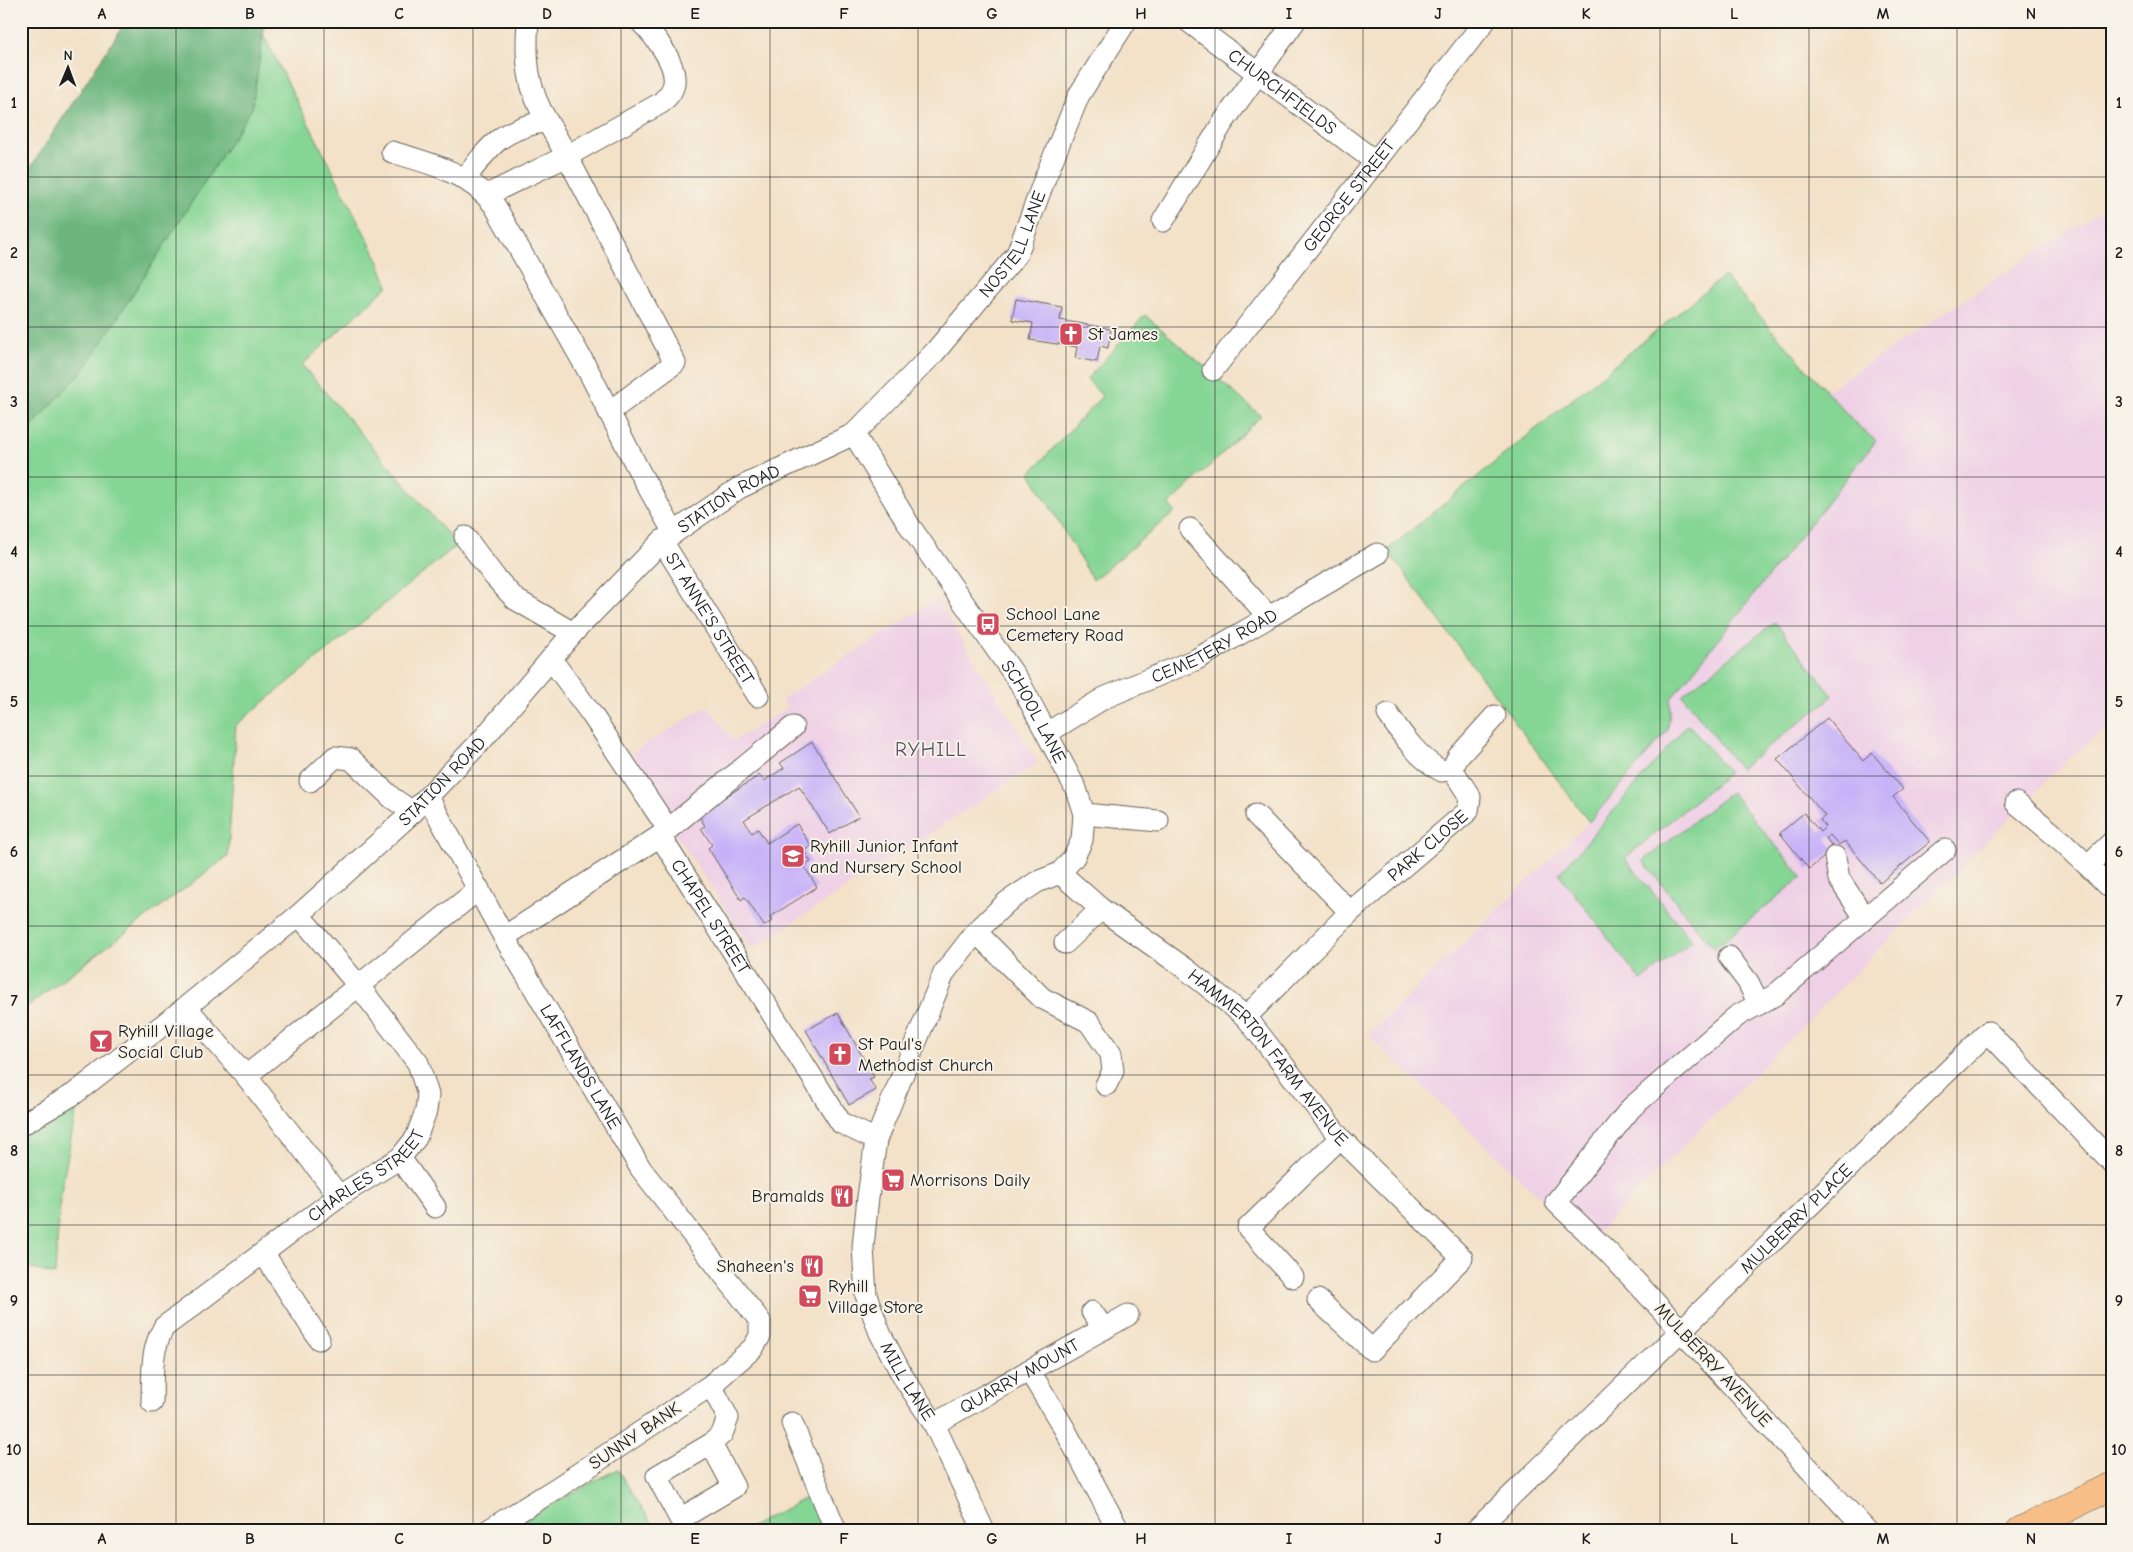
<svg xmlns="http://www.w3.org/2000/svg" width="2133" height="1552" viewBox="0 0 2133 1552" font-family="'Comic Neue',sans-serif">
<rect width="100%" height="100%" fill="#f7f3e8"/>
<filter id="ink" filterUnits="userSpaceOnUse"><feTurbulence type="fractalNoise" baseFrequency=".02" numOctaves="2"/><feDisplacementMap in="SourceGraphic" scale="10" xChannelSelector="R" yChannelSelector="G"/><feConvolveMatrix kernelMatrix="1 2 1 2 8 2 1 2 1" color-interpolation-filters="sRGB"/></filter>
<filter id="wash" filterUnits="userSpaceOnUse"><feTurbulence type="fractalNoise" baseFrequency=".0096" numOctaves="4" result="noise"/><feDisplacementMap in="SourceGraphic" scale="20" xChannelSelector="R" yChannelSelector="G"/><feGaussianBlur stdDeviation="1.12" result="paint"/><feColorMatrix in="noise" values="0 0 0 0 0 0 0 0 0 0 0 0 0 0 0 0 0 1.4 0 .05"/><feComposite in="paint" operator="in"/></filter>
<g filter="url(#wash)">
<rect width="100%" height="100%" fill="#f3e1c8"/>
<path fill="#efd0e6" d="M2112 203V725L2071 756 1588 1242 1368 1035 1589 822 1668 730 1671 699 1876 441 1855 423 1826 391Z
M937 599 1038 763 752 949 625 757 708 706 734 741 787 708 782 699Z"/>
<path fill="#85d594" stroke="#507858" d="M263 34 378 260 388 286 302 365 457 545 236 725 228 856 21 1011V438L86 367 252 108Z
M1724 276 1855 423 1876 441 1671 699 1668 730 1589 822 1387 550Z
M1145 315 1261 416 1169 505 1175 512 1093 580 1030 473 1102 396 1087 379Z
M1775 622 1833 696 1740 769 1682 695Z
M1688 724 1729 773 1625 858 1692 941 1641 981 1559 874Z
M1731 792 1802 877 1714 949 1643 861Z
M72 1099 76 1112 60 1197 55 1275 21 1266V1128Z
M617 1469 657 1531H503Z
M811 1495 825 1531H743Z"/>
<path fill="#6cb67e" stroke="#44694d" d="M126 21H265L252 108 86 367 21 438V182Z"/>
<g id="blocks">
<path fill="#c7b2f8" d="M1016 299 1062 307 1060 320 1111 329 1108 348 1100 346 1097 362 1075 358 1077 347 1030 340 1033 323 1012 320Z
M1827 718 1863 761 1872 753 1903 789 1893 797 1930 842 1880 883 1845 841 1839 845 1830 835 1826 838 1834 849 1809 869 1780 833 1804 813 1820 832 1825 827 1820 820 1825 816 1777 759Z
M812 742 859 816 830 834 799 786 744 820 752 833 758 829 767 843 797 824 811 846 804 851 811 862 804 866 817 887 770 917 772 921 764 926 745 897 741 900 708 848 712 845 701 828 705 826 698 814 760 775 764 781 784 768 780 763Z
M838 1013 874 1077 869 1079 876 1090 849 1105 806 1030Z"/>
</g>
</g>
<g filter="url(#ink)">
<use href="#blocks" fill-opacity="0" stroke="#676158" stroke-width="1"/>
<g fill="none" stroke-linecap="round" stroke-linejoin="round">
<g stroke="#676158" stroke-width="23">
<g id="minor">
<path d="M528 21C525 58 527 89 547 121"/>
<path id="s1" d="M1188 21 1376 162"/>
<path d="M392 152C430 163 470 173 495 206L590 374 639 471 674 533"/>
<path d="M465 179C491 143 503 129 547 121L567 156 661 103C667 97 673 92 674 83 677 63 654 35 640 21"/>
<path d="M487 195 567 156 675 363 609 412"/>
<path d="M1163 221 1222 124 1295 21"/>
<path id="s2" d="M1213 370 1485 21"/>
<path id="s3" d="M854 434 909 525 1020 683 1076 789 1084 814 1082 840 1074 857 1060 873 1037 882 1007 902 976 932 944 973 876 1140 868 1197 863 1247 866 1295 880 1333 902 1375 934 1424 984 1531"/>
<path d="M1190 529 1268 616"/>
<path d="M465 537 494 576 515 599 573 633"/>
<path id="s4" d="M662 541 758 696"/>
<path d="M551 659 592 715 668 829"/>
<path d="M1388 714C1402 735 1420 760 1442 771L1452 769 1458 757 1495 716"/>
<path id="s5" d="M1047 733 1104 698 1197 659 1377 554"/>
<path d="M310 781 335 757 351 759 392 798 413 812"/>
<path id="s6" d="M428 797 504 937 641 1169 760 1321V1336L753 1348 711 1385 557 1488 487 1531"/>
<path d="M2016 803 2063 842 2112 889"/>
<path d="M1084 814 1158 821"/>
<path d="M1256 815 1350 912"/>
<path d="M660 836 793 727"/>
<path d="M1835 857 1839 879 1865 918"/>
<path d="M2088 865 2112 842"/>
<path id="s7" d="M1060 873 1101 909 1186 969 1246 1017 1340 1138 1462 1258 1372 1350 1318 1300"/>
<path d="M976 932 1042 998 1089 1022 1111 1054 1113 1071 1106 1085"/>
<path id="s8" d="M504 937 660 836 841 1123 876 1140"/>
<path d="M1065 943 1101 909"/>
<path d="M1729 957 1748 982 1759 1004"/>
<path d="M186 1007 246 1076 339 1196"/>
<path id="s9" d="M1246 1017 1350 912 1468 811 1470 797 1452 769"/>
<path d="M246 1076 479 889"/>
<path id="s10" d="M21 1125 74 1094 186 1007 299 915 413 812 482 740 573 633 662 541 739 488 854 434 934 353 1017 254 1045 178 1079 95 1126 21"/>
<path d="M400 1158 435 1207"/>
<path d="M264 1254 319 1339"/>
<path d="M1293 1277 1248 1228 1340 1138"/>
<path d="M1092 1312 1104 1329"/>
<path d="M1029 1370 1064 1428 1119 1531"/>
<path id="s11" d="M152 1402C153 1375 150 1351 164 1327L339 1196 400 1158 416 1138 426 1111 428 1095 418 1063 358 985 299 915"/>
<path d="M792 1423 836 1531"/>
<path id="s12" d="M934 1424 1128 1315"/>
<path d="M711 1444 734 1487 680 1519 657 1476 711 1444 722 1434 728 1418 711 1385"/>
<path id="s13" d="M1475 1531 1988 1032 2112 1162"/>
<path d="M1867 1531 1609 1253 1556 1202 1631 1108 1737 1016 1775 995 1945 850"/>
</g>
</g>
<g stroke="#676158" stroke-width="29">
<path id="major" d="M2020 1531 2112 1486"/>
</g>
<use href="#minor" stroke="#fff" stroke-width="21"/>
<use href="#major" stroke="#f7be87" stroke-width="28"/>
</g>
</g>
<path fill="none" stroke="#1c1c1c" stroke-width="1" stroke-opacity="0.55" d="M176 21V1531M324 21V1531M473 21V1531M621 21V1531M770 21V1531M918 21V1531M1066 21V1531M1215 21V1531M1363 21V1531M1512 21V1531M1660 21V1531M1809 21V1531M1957 21V1531M21 177H2112M21 327H2112M21 477H2112M21 626H2112M21 776H2112M21 926H2112M21 1075H2112M21 1225H2112M21 1375H2112"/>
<defs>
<g id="church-square" transform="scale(1.25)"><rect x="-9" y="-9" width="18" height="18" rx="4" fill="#d1495b" stroke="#f7f3e8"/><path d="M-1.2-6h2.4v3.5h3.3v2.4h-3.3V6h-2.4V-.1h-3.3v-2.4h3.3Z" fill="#fff"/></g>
<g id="bus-square" transform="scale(1.25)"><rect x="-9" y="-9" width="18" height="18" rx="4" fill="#d1495b" stroke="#f7f3e8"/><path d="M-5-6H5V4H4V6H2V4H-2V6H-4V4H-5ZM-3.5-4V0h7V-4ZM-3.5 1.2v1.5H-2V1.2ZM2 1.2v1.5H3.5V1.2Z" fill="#fff"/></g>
<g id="school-square" transform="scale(1.25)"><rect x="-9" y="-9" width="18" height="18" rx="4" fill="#d1495b" stroke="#f7f3e8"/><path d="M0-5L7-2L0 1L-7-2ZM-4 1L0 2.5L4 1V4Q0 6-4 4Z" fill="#fff"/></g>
<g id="bar-square" transform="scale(1.25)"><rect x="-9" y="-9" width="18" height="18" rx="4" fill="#d1495b" stroke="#f7f3e8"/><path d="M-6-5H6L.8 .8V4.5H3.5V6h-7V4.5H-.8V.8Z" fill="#fff"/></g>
<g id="supermarket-square" transform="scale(1.25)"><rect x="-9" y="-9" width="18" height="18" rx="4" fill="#d1495b" stroke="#f7f3e8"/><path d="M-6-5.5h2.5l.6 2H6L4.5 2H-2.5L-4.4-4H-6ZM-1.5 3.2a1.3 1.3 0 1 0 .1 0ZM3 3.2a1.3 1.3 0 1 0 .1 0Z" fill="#fff"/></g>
<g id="restaurant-square" transform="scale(1.25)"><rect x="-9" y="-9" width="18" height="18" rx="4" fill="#d1495b" stroke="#f7f3e8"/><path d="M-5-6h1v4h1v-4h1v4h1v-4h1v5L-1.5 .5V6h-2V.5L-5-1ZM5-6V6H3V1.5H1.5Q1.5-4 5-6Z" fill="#fff"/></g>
</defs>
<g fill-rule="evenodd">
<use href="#church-square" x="1071" y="334"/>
<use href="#bus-square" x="988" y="624"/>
<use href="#school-square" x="793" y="856"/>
<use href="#bar-square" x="101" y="1041"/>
<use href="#church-square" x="840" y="1054"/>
<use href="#supermarket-square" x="893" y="1180"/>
<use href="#restaurant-square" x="842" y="1196"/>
<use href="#restaurant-square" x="812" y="1266"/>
<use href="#supermarket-square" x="810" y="1296"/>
</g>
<g text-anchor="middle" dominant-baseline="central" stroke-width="4" stroke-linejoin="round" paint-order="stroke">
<g font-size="18" fill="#1c1c1c" stroke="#f7f3e8">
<text stroke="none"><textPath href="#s1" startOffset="118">CHURCHFIELDS</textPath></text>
<text stroke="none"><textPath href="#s2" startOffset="221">GEORGE STREET</textPath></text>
<text stroke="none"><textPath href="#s10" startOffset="1341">NOSTELL LANE</textPath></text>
<text stroke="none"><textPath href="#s10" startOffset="950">STATION ROAD</textPath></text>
<text stroke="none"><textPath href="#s4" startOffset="91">ST ANNE'S STREET</textPath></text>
<text stroke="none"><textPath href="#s5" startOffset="189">CEMETERY ROAD</textPath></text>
<text stroke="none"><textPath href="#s3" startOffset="331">SCHOOL LANE</textPath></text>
<text stroke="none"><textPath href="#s10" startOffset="545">STATION ROAD</textPath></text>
<text stroke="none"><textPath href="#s9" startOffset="250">PARK CLOSE</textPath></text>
<text stroke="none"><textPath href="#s8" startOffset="281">CHAPEL STREET</textPath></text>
<text stroke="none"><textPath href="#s7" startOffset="280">HAMMERTON FARM AVENUE</textPath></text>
<text stroke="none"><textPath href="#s6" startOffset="310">LAFFLANDS LANE</textPath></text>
<text stroke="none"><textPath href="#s11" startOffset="330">CHARLES STREET</textPath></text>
<text stroke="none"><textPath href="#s13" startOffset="448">MULBERRY PLACE</textPath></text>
<text transform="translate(1713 1365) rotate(47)">MULBERRY AVENUE</text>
<text stroke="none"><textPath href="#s12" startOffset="98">QUARRY MOUNT</textPath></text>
<text stroke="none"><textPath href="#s3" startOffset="1100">MILL LANE</textPath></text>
<text transform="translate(635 1436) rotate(-34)">SUNNY BANK</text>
</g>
<g font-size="18" fill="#1c1c1c" stroke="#f7f3e8" text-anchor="start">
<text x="1088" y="334">St James</text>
<text x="1006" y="614">School Lane<tspan x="1006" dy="21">Cemetery Road</tspan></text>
<text x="810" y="846">Ryhill Junior, Infant<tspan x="810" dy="21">and Nursery School</tspan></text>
<text x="118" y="1031">Ryhill Village<tspan x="118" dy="21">Social Club</tspan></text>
<text x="858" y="1044">St Paul's<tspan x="858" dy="21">Methodist Church</tspan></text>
<text x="910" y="1180">Morrisons Daily</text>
<text x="824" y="1196" text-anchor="end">Bramalds</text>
<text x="794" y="1266" text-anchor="end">Shaheen's</text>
<text x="828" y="1286">Ryhill<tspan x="828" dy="21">Village Store</tspan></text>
</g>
<g font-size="20" letter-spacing="1" fill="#585069" stroke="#f7f3e8">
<text x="931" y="749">RYHILL</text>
</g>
</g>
<rect width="2133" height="1552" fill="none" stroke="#f7f3e8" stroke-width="55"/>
<g transform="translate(68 68) rotate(1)" stroke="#f7f3e8" stroke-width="4" paint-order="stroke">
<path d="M0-4L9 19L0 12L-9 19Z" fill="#1c1c1c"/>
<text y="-8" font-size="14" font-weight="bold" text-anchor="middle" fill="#1c1c1c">N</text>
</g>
<rect x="28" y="28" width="2078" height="1496" fill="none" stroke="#1c1c1c" stroke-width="2"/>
<g font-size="16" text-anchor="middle" font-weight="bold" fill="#1c1c1c">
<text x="102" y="19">A</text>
<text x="250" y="19">B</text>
<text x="399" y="19">C</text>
<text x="547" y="19">D</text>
<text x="695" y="19">E</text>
<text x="844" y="19">F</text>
<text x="992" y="19">G</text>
<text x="1141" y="19">H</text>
<text x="1289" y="19">I</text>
<text x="1438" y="19">J</text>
<text x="1586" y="19">K</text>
<text x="1734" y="19">L</text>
<text x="1883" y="19">M</text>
<text x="2031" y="19">N</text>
<text x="14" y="108">1</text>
<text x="2119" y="108">1</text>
<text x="14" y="258">2</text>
<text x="2119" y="258">2</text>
<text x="14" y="407">3</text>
<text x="2119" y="407">3</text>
<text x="14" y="557">4</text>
<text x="2119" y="557">4</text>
<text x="14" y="707">5</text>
<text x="2119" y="707">5</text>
<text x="14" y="857">6</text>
<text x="2119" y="857">6</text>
<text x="14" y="1006">7</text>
<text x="2119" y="1006">7</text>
<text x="14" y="1156">8</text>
<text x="2119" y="1156">8</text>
<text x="14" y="1306">9</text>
<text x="2119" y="1306">9</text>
<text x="14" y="1455">10</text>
<text x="2119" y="1455">10</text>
<text x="102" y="1544">A</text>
<text x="250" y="1544">B</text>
<text x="399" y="1544">C</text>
<text x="547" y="1544">D</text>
<text x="695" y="1544">E</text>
<text x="844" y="1544">F</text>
<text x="992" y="1544">G</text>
<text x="1141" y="1544">H</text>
<text x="1289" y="1544">I</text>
<text x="1438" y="1544">J</text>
<text x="1586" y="1544">K</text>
<text x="1734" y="1544">L</text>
<text x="1883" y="1544">M</text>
<text x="2031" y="1544">N</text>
</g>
</svg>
